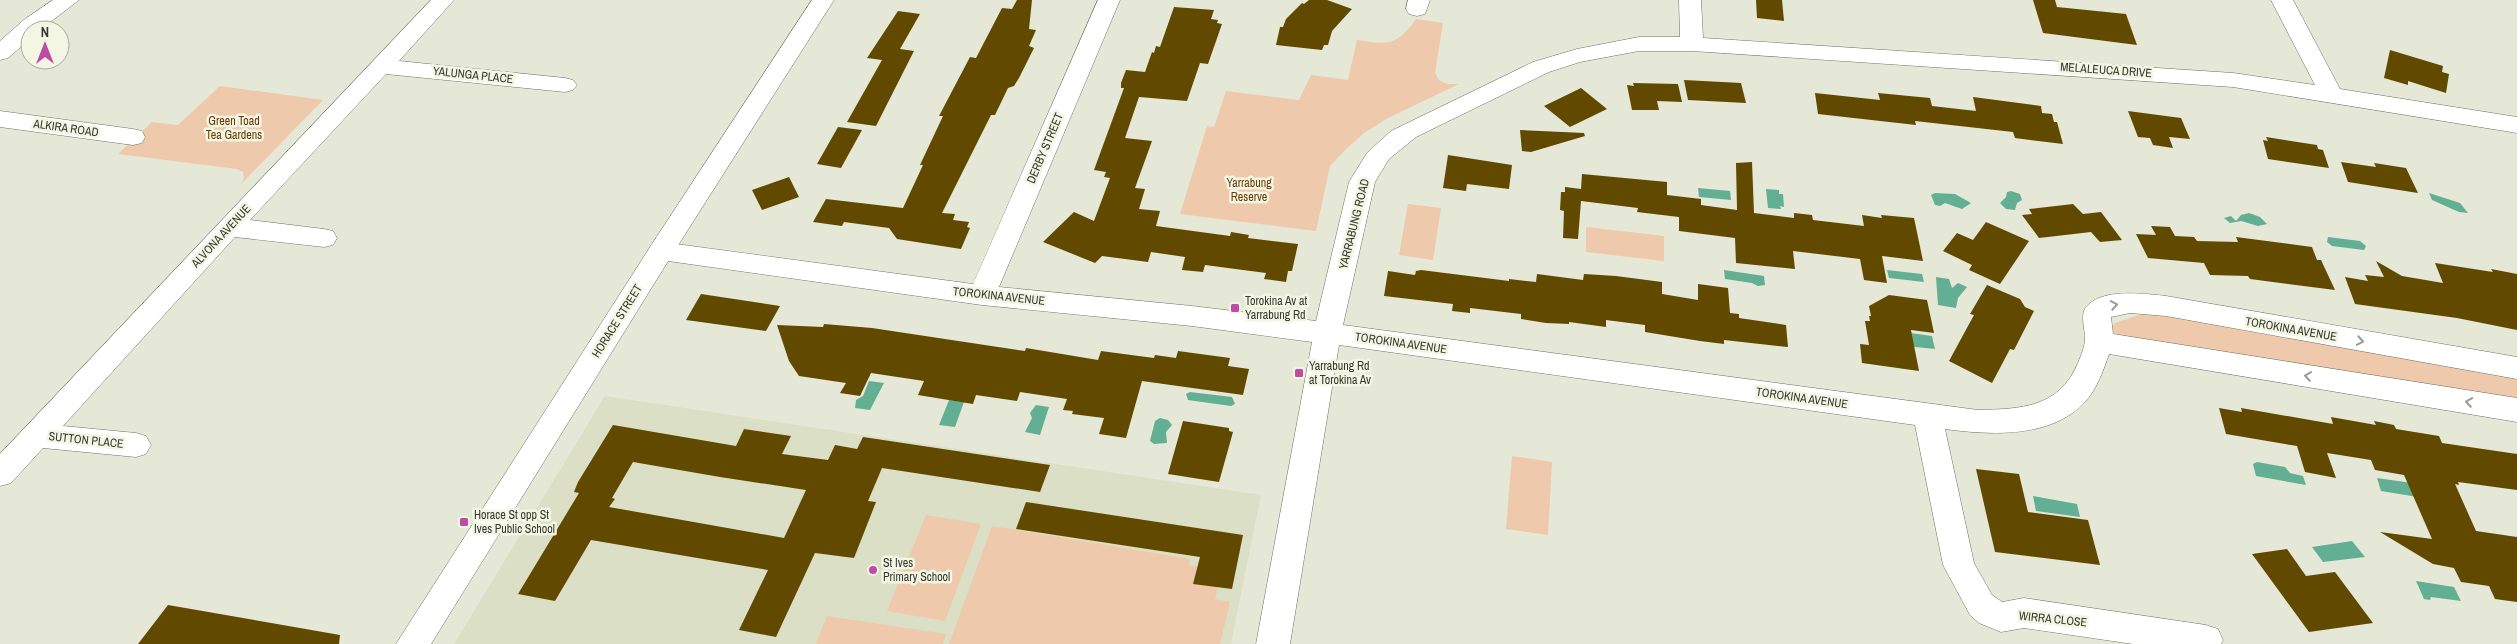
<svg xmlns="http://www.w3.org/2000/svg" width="2517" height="644" viewBox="0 0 2517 644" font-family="'Archivo Narrow',sans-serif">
<rect width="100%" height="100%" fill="#e5e8d6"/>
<path fill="#dbdfc5" d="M605 396 1261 495 1231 644H454Z"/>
<path fill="#eec9ac" d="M1416 19 1443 23 1435 73 1439 80 1447 84H1459L1388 118 1364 133 1345 150 1330 166 1316 231 1180 214 1207 126 1214 127 1226 91 1299 100 1311 75 1348 80 1357 40C1388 45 1397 46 1416 19Z
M220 86 323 100 241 184 244 178 243 172 237 169 118 154 152 122 178 125Z
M1408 204 1441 208 1433 260 1399 255Z
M1586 227 1664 236V261L1586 252Z
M2142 314H2167L2517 377V403L2124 338 2110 330 2115 323Z
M1512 456 1552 462 1548 535 1506 529Z
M926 515 981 524 945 621 887 611Z
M992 526 1190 559 1189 565 1222 570 1215 599 1230 602 1220 644H949Z
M827 616 946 634 943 644H816Z"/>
<path fill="#62af94" d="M1698 188 1730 191 1731 200 1699 197Z
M1766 189 1779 190V194H1783L1784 207 1780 206 1781 209 1768 208Z
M2011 191 2020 194 2022 200 2017 203 2015 210 2006 209 2000 203 2006 197 2007 192Z
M1935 193 1955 194 1971 203 1962 209 1945 203 1940 206 1935 205 1931 195Z
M2429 193 2460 203 2468 213 2459 212 2432 200Z
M2249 213 2260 217 2267 224 2258 226 2241 221 2230 223 2224 218 2231 216 2236 221 2241 215Z
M2328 237 2360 241 2366 246 2364 250 2332 246 2327 242Z
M1724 270 1764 276 1765 285 1758 286 1752 283 1725 279Z
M1887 270 1922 274 1924 282 1889 278Z
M1936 277 1949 279 1952 288 1958 283 1967 287 1958 298 1956 308 1938 305Z
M1903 332 1932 336 1935 349 1906 346Z
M869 381 884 383 870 410 855 408 856 400 863 396Z
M1190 392 1232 397 1235 404 1231 406 1188 400 1186 394Z
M949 400 964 402 955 427 939 425Z
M1036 405 1049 407 1040 435 1025 432 1032 418 1030 413Z
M1160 418 1168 420 1172 425 1166 432 1167 443 1154 444 1150 441 1155 421Z
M2257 462 2285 467 2290 473 2303 476 2306 485 2256 476 2253 464Z
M2377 478 2412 483 2424 498 2381 491Z
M2033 496 2077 504 2080 517 2036 511Z
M2352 541 2365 557 2323 562 2312 547Z
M2416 581 2454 587 2461 601 2431 597 2430 600 2424 599Z"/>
<path fill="#614900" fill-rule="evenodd" d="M1017 0H1032L1029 29 1036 30 1029 46 1034 48 1019 78 1014 86 1008 88 995 115H991L942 213 955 214 953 220 969 222 967 227 970 228 961 249 897 239 889 228 844 222 842 226 813 222 826 199 903 208 923 165H920L943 116H939L970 57 976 58 1002 8 1012 9Z
M1309 0H1327L1352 9 1332 31 1328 45H1324L1322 50 1276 45 1280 27H1283L1286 19 1302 3 1304 4Z
M1756 0H1782L1784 21 1757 18Z
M2033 0H2055L2057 7 2126 14 2137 45 2043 33Z
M1174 7 1214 10 1211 19 1218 20 1217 23 1222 24 1208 64 1200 63 1187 101 1139 97 1125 138 1152 141 1135 188 1145 189 1139 209 1160 211 1156 226 1230 236 1231 232 1249 235 1248 238 1298 244 1292 271H1288L1286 282 1264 279 1266 273 1205 265 1203 272 1182 270 1185 257 1151 252 1148 262 1102 256 1095 263 1043 242 1074 212 1094 221 1110 178 1104 177 1106 172 1094 170 1124 88H1121V83L1126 70 1145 72 1152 52 1154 53 1156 46 1160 47Z
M898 11 920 14 900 49 914 51 876 126 847 122 882 60 867 58Z
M2390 50 2443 66 2442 72 2449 74 2446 93 2408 81V85L2384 78Z
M1684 80 1741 83 1746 103 1688 100Z
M1633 83 1678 84 1682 102 1657 101 1659 110H1632L1627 85 1634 86Z
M1581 88 1607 109 1570 127 1544 106Z
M1815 93 1880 100 1878 93 1930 98 1932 106 1976 111 1973 97 2041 106 2042 113 2052 114 2054 122H2057L2063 144 2015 138 2013 132 1915 121 1916 125 1818 114Z
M2128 111 2181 118 2190 139 2169 137 2173 148 2153 145 2150 138 2138 137Z
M838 127 862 130 841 168 817 164Z
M1520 130 1584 133 1585 136 1531 152 1522 151Z
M2266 137 2317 145 2318 149 2323 150 2329 168 2268 159 2263 140 2268 141Z
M1448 155 1512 165 1509 189 1467 184 1466 191 1443 188Z
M1752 162 1754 213 1794 218V213L1812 215 1813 220 1864 226 1862 215 1882 218 1881 215 1914 218 1923 261 1882 256 1887 283 1864 280 1860 259 1793 251 1795 269 1736 263 1735 238 1679 231V217L1637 212 1638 208 1581 201 1578 239 1563 238 1564 211 1560 210 1561 192H1565V187L1581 189 1582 174 1667 182V195L1701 199V205L1737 210 1736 163Z
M2341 162 2376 167 2374 163 2406 168 2418 193 2348 182Z
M789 177 799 197 762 210 752 190Z
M2073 204 2083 214 2101 212 2122 240 2100 242 2091 232 2039 238 2022 215 2032 214 2029 209Z
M1986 222 2029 241 2000 284 1969 270 1972 265 1943 251 1957 233 1973 240Z
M2151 226 2170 227 2175 236 2194 237 2197 241 2238 242 2236 237 2312 247 2317 260H2321L2335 290 2250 279 2248 276 2210 275 2204 263 2148 258 2136 234 2156 235Z
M2376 261 2402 276 2443 283 2435 263 2493 272 2491 269 2517 274V330L2457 318 2355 304 2345 277 2368 281 2365 275 2384 277Z
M1421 270 1509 281V279L1536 282 1537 274 1583 280 1584 274 1616 276 1662 282V294L1698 300V284L1728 288 1730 313 1739 314V318L1786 325 1788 347 1724 340V344L1700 341 1645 332V325L1606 320V327L1569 322V324L1546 323 1521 319V314L1470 308V313L1452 311 1453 304 1384 296 1388 271 1415 275 1416 271Z
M1987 285 2020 299 2025 307 2034 311 2014 350 2010 349 1992 383 1949 361 1974 315 1970 314Z
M701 294 780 306 766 331 686 320Z
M1889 295 1927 300 1934 333 1911 330 1919 371 1862 363 1860 344 1869 345 1865 321H1870L1869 316H1871L1869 306Z
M824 324 872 328 1025 351 1026 348 1098 360 1101 351 1154 358 1155 355 1176 358 1178 351 1230 358 1228 366 1249 369 1243 395 1142 381 1126 438 1099 434 1104 418 1072 414 1073 411 1063 410 1067 399 1020 392 1017 401 976 395 973 404 918 395 924 381 871 373 860 396 840 393 846 383 799 376 789 361 777 325 823 327Z
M2219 408 2242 412 2241 408 2333 424 2331 417 2376 425 2374 421 2394 425 2396 429 2439 436 2442 443 2517 454V490L2458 482 2459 485 2455 484 2476 531 2517 537V602L2495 599 2489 586 2461 582 2454 568 2433 564 2380 532 2432 539 2404 475 2375 470 2371 460 2327 453 2336 478 2305 472 2297 446 2226 434Z
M1183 421 1229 428V431L1233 432 1219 482 1168 474Z
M613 425 736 446 744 429 791 436 782 454 828 460 835 445 857 449 863 437 1050 465 1040 492 882 468 868 501 876 502 854 558 815 553 776 637 739 630 768 570 591 540 555 601 518 594 579 493 574 492 578 482ZM633 462 720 477 806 490 784 538 609 507 615 499 612 498Z
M1976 469 2019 474 2028 512 2088 520 2100 565 1995 552Z
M1026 502 1243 535 1232 589 1193 584 1200 557 1016 529Z
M2287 549 2306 576 2335 572 2373 623 2309 632 2252 554Z
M168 605 340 635 339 644H138Z"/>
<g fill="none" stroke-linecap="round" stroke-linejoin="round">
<g stroke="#6e7160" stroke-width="1">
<path id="minor" d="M53 0H79L40 30H30V39L8 58 0 60V41L25 19Z
M431 0H454L399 61 565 78 573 80 577 85 573 90 565 92 386 74 250 220 324 229 333 231 337 238 333 245 324 247 235 237 63 426 136 433 146 436 151 445 146 454 136 457 43 448 11 483 0 486V454Z
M1098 0H1120L999 287 1192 306 1316 321 1349 182 1367 153 1391 131 1533 62 1577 49 1639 37H1680L1679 0H1701L1703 38 2233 73 2315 85 2271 0H2293L2340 89 2517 117V133L2233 87 1692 51H1639L1580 62 1549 72 1416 137 1389 159 1375 182 1343 325 1978 410C2021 409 2059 408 2078 363 2081 355 2085 347 2085 338 2085 328 2079 313 2088 305 2105 288 2145 294 2166 296L2517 357V379L2166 316 2130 313 2111 317 2113 334 2517 398V422L2109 354C2103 371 2097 389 2085 402 2051 439 1989 435 1945 429L1974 563 1992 595 2002 602 2024 598 2206 625 2218 629 2223 640 2221 644H2133L2024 628 2001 632 1979 623 1970 615 1943 565 1915 425 1339 345 1290 644H1256L1312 342 1192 326 982 305 661 260 652 258 648 251 652 244 661 242 973 284Z
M1408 0H1430L1425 14 1417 16 1409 14 1406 9Z
M0 111 133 129 142 131 145 137 142 143 133 145 0 127Z"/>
</g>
<g stroke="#6e7160" stroke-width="1">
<path id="major" d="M812 0H834L670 258 431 644H396L652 244Z"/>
</g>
<use href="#minor" fill="#fff" fill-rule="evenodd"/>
<use href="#major" fill="#fff" fill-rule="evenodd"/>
</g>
<defs><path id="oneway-chevron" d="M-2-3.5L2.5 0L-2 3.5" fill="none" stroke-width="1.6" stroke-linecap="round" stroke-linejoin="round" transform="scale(1.25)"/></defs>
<g stroke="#9a9c98">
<use href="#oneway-chevron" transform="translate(2114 305) rotate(-10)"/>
<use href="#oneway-chevron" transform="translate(2360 341) rotate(10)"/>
<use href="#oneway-chevron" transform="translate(2308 376) rotate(-171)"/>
<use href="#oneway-chevron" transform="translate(2469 402) rotate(-171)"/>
</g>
<g fill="#c04ba3" stroke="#f2f6e3" stroke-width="2">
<rect x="1230" y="303" width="10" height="10" rx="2.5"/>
<rect x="1294" y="368" width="10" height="10" rx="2.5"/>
<rect x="459" y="517" width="10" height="10" rx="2.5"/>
<circle cx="873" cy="570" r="5"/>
</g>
<g text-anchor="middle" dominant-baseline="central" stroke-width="5" stroke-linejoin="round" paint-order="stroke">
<g font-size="12" fill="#363830" stroke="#f2f6e3">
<text transform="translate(2106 70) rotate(4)">MELALEUCA DRIVE</text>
<text transform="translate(473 75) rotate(6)">YALUNGA PLACE</text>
<text transform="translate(66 128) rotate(8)">ALKIRA ROAD</text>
<text transform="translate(1045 148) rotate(-67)">DERBY STREET</text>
<text transform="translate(1354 224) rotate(-76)">YARRABUNG ROAD</text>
<text transform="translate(221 236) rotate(-47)">ALVONA AVENUE</text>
<text transform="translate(999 296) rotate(6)">TOROKINA AVENUE</text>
<text transform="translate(617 321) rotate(-58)">HORACE STREET</text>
<text transform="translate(2291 329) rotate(10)">TOROKINA AVENUE</text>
<text transform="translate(1401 343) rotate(8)">TOROKINA AVENUE</text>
<text transform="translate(1802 398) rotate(8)">TOROKINA AVENUE</text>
<text transform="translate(86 440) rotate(6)">SUTTON PLACE</text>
<text transform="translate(2053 619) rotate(6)">WIRRA CLOSE</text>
</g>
<g font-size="12" fill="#6b3900" stroke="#f2f6e3">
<text x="234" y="121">Green Toad<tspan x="234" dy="14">Tea Gardens</tspan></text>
<text x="1249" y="183">Yarrabung<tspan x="1249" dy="14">Reserve</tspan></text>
</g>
<g font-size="12" fill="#363830" stroke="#f2f6e3" text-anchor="start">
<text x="1245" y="301">Torokina Av at<tspan x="1245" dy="14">Yarrabung Rd</tspan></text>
<text x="1309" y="366">Yarrabung Rd<tspan x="1309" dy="14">at Torokina Av</tspan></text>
<text x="474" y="515">Horace St opp St<tspan x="474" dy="14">Ives Public School</tspan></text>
<text x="883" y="563">St Ives<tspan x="883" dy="14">Primary School</tspan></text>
</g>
</g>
<g transform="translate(45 45)"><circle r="24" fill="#f2f6e3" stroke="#a7aa9b"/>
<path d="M0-4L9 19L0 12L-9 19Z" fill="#c04ba3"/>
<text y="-8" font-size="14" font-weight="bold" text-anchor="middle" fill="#363830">N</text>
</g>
</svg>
